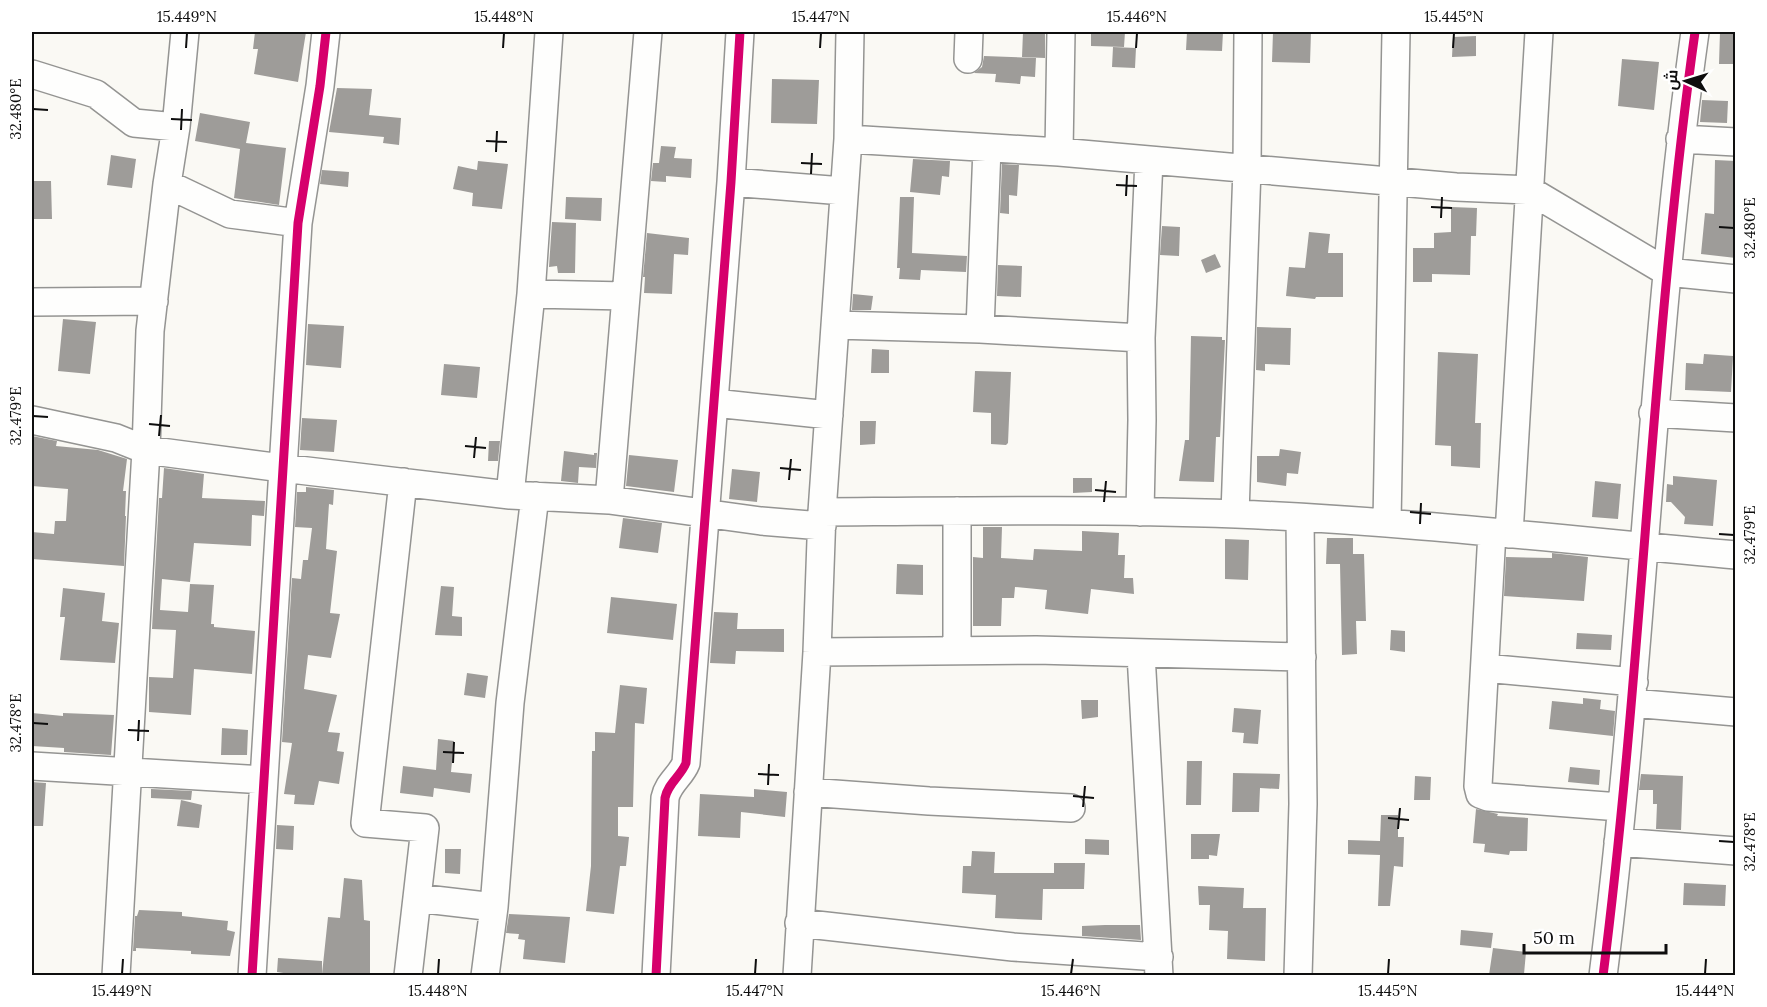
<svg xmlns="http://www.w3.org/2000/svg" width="1767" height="1007" viewBox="0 0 1767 1007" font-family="Lora,Cairo,serif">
<rect width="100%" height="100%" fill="#faf9f4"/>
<path fill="#9e9c99" d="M255 32H306L298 82 254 74 258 49H253Z
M1023 32H1045V58L1022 57Z
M1091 32H1125L1124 47 1091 46Z
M1187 32H1223L1222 51 1186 50Z
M1273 32H1311L1310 63 1272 62Z
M1720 32H1736V64H1719Z
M1476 36V56L1452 57 1453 37Z
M1113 47 1136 48 1135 68 1112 67Z
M984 56 1036 58 1035 77 1021 76 1020 84 995 82 996 74 974 73 982 67Z
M1622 59 1659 62 1654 110 1618 106Z
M772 79 819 80 817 124 771 123Z
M337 88 372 89 369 115 401 118 399 145 383 143 384 137 329 132Z
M1702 100 1728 101 1727 123 1700 122Z
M200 113 250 122 246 143 286 148 279 205 234 198 240 149 195 141Z
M661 146 676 147 674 158 692 159 691 178 666 176V182L651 181 653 163H659Z
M111 155 136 159 132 188 107 185Z
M913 159 950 161 949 177 942 176 940 195 910 192Z
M1715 160 1736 161V258L1701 254 1705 213 1714 214Z
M478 161 508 164 502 209 472 206 473 193 453 189 458 166 477 170Z
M1002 164 1019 165 1017 196 1009 195V214L1000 213Z
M322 170 349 172 348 187 320 184Z
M32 181H51L52 219H32Z
M566 197 602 198 601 221 565 219Z
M900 197H914L912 253 967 256 966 272 921 270 920 280 899 279 900 268H897Z
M1451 207 1477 208 1476 236H1471L1470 275 1432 274V282H1413V248H1434V233L1451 232Z
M552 222 576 223 575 273H558L557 266 549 267Z
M1162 226 1180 227 1179 256 1160 255Z
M1309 232 1330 234 1328 253H1343V297H1316L1315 299 1286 296 1289 267 1305 268Z
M647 233 689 238 688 255 674 254 672 294 644 293 645 277H643Z
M1215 254 1221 267 1206 273 1201 260Z
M998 265 1022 266 1021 297 997 296Z
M853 294 873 296 871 310H852Z
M63 319 96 322 90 374 58 371Z
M308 324 344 326 341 368 306 365Z
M1257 327 1291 328 1290 365 1265 364V371L1256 370Z
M1191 336 1222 337V340H1225L1220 437H1216L1214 482 1179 481 1185 440H1189Z
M872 349 889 350V373H871Z
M1438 352 1478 354 1475 423H1481L1480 468 1451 466V446L1435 445Z
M1704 354 1733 356 1731 392 1685 390 1686 363 1703 364Z
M444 364 480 367 477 398 441 395Z
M975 371 1011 372 1008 443 1006 445 991 444V413L973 412Z
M302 418 337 420 334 452 300 450Z
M860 421H876L875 444 860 445Z
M32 436 57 441 56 446 98 450 127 459 123 491H126L125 516H126L124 566 32 559V532L54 534 55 521H66L68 489 32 486Z
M489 441H500L498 461H488Z
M1280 449 1301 452 1298 474 1287 473 1286 486 1257 482V456H1279Z
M564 451 594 455V453H597L596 468 579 467 578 483 561 481Z
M629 455 678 460 674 492 626 486Z
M164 468 204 474 202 498 265 501 264 516 252 515 251 546 194 543 190 582 162 579 160 610 188 612 190 584 214 585 211 624H214V627L255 631 252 674 194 669 191 715 149 712V677L173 678 176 630 152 629 159 498H162Z
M732 469 760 472 757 502 729 499Z
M1673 476 1717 480 1713 526 1684 524 1685 517 1671 502H1666L1667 484 1673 485Z
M1073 478H1092V492L1073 493Z
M1595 481 1621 484 1618 519 1592 517Z
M306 487 334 490 333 505 329 504 326 549 337 551 330 613 340 614 331 658 308 655 304 689 337 695 328 732 340 733 337 751 344 752 339 784 319 781 314 805 294 804 295 795 284 794 292 743 282 742 292 578 301 579 303 560H308L312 528 295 527 297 492H306Z
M623 518 662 523 658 553 619 548Z
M983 527H1002L1001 558 1033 560 1034 549 1082 551V531L1119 533 1118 555H1125L1124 578H1133L1134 594 1091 589 1088 614 1045 609 1047 590 1015 587 1014 598H1002L1001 626H973V557L983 558Z
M1327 538H1353V554H1364L1366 621H1356L1357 654 1342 655 1340 564H1326Z
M1225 539 1249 540 1248 580 1225 579Z
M1552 553 1588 557 1584 601 1504 596 1506 557 1552 558Z
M897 564 923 565V595L896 594Z
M441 586 454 587 452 616 462 617V636L435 635Z
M63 588 105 593 102 621 119 623 115 663 60 660 65 617H60Z
M611 597 677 604 673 640 607 633Z
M714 612 738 613 737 629H784V652L736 651 735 664 710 663Z
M1391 630 1405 631V652L1390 650Z
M1577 633 1612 635 1611 650 1576 649Z
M467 673 488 676 485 698 464 695Z
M620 685 647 688 644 724 635 723 633 807H618V836L629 837 626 866H620L614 914 586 911 591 866 592 751H595V732L615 733Z
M1583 698 1601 700 1600 709 1615 711 1613 736 1549 729 1552 701 1583 704Z
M1081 700H1098V717L1082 719Z
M1234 708 1261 710 1258 744 1243 743 1244 733 1232 732Z
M32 713 63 716V713L114 715 111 755 64 752V748L32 746Z
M222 728 248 730 247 755H221Z
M438 739 454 741 451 772 472 774 470 793 434 788 433 797 400 793 403 766 436 770Z
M1187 761H1202L1201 805H1186Z
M1570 767 1600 770 1599 785 1568 782Z
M1233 773 1280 774 1279 789 1260 788 1259 812H1232Z
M1641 774 1683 776 1681 830 1656 829 1657 804H1653V790H1639Z
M1415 776 1431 777 1430 800H1414Z
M32 782 46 783 43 826H32Z
M151 789 192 791 191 800 151 798Z
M754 789 787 792 785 817 741 812 740 838 698 836 700 794 754 797Z
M181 800 202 805 199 828 177 826Z
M1476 809 1498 814 1497 816 1528 818 1527 851H1510L1509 855 1484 852 1485 844 1473 843Z
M1381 815H1398V837H1404L1403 867 1394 866 1390 906H1378L1380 855 1348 854V840L1380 841Z
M277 825 294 826 293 850 276 849Z
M1191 834H1220L1217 856 1209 855V859H1191Z
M1085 839 1109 840V855L1085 854Z
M445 849H461L460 874 445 873Z
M972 851 995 852 994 873H1054V863H1085L1084 889H1043L1042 920 995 918 996 895 962 893 963 866H971Z
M344 878 362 880 364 920 370 921V973L322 974 328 917 340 918Z
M1684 883 1726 885 1725 906 1683 905Z
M1198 886 1244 888 1243 908H1266L1265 961 1227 959 1228 931 1209 930 1210 905H1199Z
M139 910 182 912V916L228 921 227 930 235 932 230 956 191 954V951L136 948V951H133L135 916H137Z
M509 914 570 917 565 963 523 959 525 940 518 939 519 934 506 933Z
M1105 925H1140L1141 940 1082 936V926Z
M1461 930 1493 933 1491 948 1460 945Z
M1493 948 1526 952 1524 974 1489 975Z
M278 958 322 961V975H296L277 972Z"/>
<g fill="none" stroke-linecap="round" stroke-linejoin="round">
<g stroke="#949492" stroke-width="30">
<path id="minor" d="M968 59 969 32
M32 74 96 94 134 123 176 127
M848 139 1059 152 1456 187 1529 190 1667 272 1736 279
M1680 139 1736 142
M1059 152 1061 32
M731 182 843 191
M167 184 230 214 298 223
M531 294 626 296
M32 302 154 301
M835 325 980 329 1141 338
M980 329 987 148
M714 403 829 415
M1653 413 1736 418
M32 420 116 438 146 450 282 468 510 495 609 500 761 521 822 526
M403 482 365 823 425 828 408 976
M510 495 531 294 549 32
M609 500 648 32
M957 511V649
M822 512C960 511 1098 509 1236 514 1403 521 1569 540 1736 555
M1140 512 1142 420 1141 338 1149 160
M1235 514 1247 168 1248 32
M1387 523 1396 32
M1492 532 1478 786 1480 794 1488 797 1620 807
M1509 534 1539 32
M817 652 1036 650 1302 657
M1141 654 1159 976
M1485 668 1634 682
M1632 703 1736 712
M32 766 263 780
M808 792 929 801 1071 808
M1618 842 1736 851
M417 898 494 907
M799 923 1013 947 1159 957
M116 976 146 450 150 331 167 184 176 127 185 32
M252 976 298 223 320 86 326 32
M485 976 494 907 510 703 535 496
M656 976 665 798C668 783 681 776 686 763L731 182 740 32
M797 976 817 652 822 512 848 139 850 32
M1298 976 1303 804 1300 518
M1603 976C1643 662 1651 345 1695 32"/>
</g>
<use href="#minor" stroke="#fefefd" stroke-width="27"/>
<g stroke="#fff" stroke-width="13">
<path id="cycleway" d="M252 976 298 223 320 86 326 32
M656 976 665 798C668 783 681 776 686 763L731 182 740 32
M1603 976C1643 662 1651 345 1695 32"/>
</g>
<use href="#cycleway" stroke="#d6006c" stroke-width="9"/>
</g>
<path fill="none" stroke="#0e0e0e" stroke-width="2" d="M186 48 187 33M503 48 504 33M820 48 821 33M1136 48 1137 33M1453 48 1454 33M33 109 48 110M171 119 192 120M181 130 182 109M486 141 507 142M496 152 497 131M801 163 822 164M811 174 812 153M1116 185 1137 186M1126 196 1127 175M1431 207 1452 208M1441 218 1442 197M1719 227 1734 228M33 416 48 417M149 424 170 426M159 436 161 415M465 446 486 448M474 458 476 437M780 468 801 470M789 480 791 459M1095 490 1116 492M1104 502 1106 481M1410 512 1431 514M1420 524 1421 503M1719 534 1734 535M33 723 48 724M128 730 149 731M138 741 139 720M443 752 464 753M453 763 454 742M758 774 779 775M768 785 769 764M1073 796 1094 798M1083 807 1085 786M1388 818 1409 820M1398 829 1400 808M1719 841 1734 842M122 974 123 959M438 974 439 959M755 974 756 959M1071 974 1073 959M1388 974 1389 959M1705 974 1706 959"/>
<rect width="1767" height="1007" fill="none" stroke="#ffffff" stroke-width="66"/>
<g transform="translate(1686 81) rotate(274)" stroke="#ffffff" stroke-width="4.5" paint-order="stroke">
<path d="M0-4.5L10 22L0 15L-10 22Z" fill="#0e0e0e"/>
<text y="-9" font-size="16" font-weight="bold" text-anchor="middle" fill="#0e0e0e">ش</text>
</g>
<path d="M1524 944v9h142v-9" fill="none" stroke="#0e0e0e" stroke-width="3"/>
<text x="1533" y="944" font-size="18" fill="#0e0e0e" stroke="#ffffff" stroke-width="4.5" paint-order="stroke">50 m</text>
<rect x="33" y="33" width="1701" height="941" fill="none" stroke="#0e0e0e" stroke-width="2"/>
<g font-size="15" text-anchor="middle" fill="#0e0e0e">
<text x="187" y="22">15.449°N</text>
<text x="504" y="22">15.448°N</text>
<text x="821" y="22">15.447°N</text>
<text x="1137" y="22">15.446°N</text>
<text x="1454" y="22">15.445°N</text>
<text transform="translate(16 109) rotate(-90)" y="5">32.480°E</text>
<text transform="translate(1750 228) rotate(-90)" y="5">32.480°E</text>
<text transform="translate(16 416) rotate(-90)" y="5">32.479°E</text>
<text transform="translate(1750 535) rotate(-90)" y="5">32.479°E</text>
<text transform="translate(16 723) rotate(-90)" y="5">32.478°E</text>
<text transform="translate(1750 842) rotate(-90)" y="5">32.478°E</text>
<text x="122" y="996">15.449°N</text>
<text x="438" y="996">15.448°N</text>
<text x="755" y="996">15.447°N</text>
<text x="1071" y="996">15.446°N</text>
<text x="1388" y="996">15.445°N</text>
<text x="1705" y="996">15.444°N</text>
</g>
</svg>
